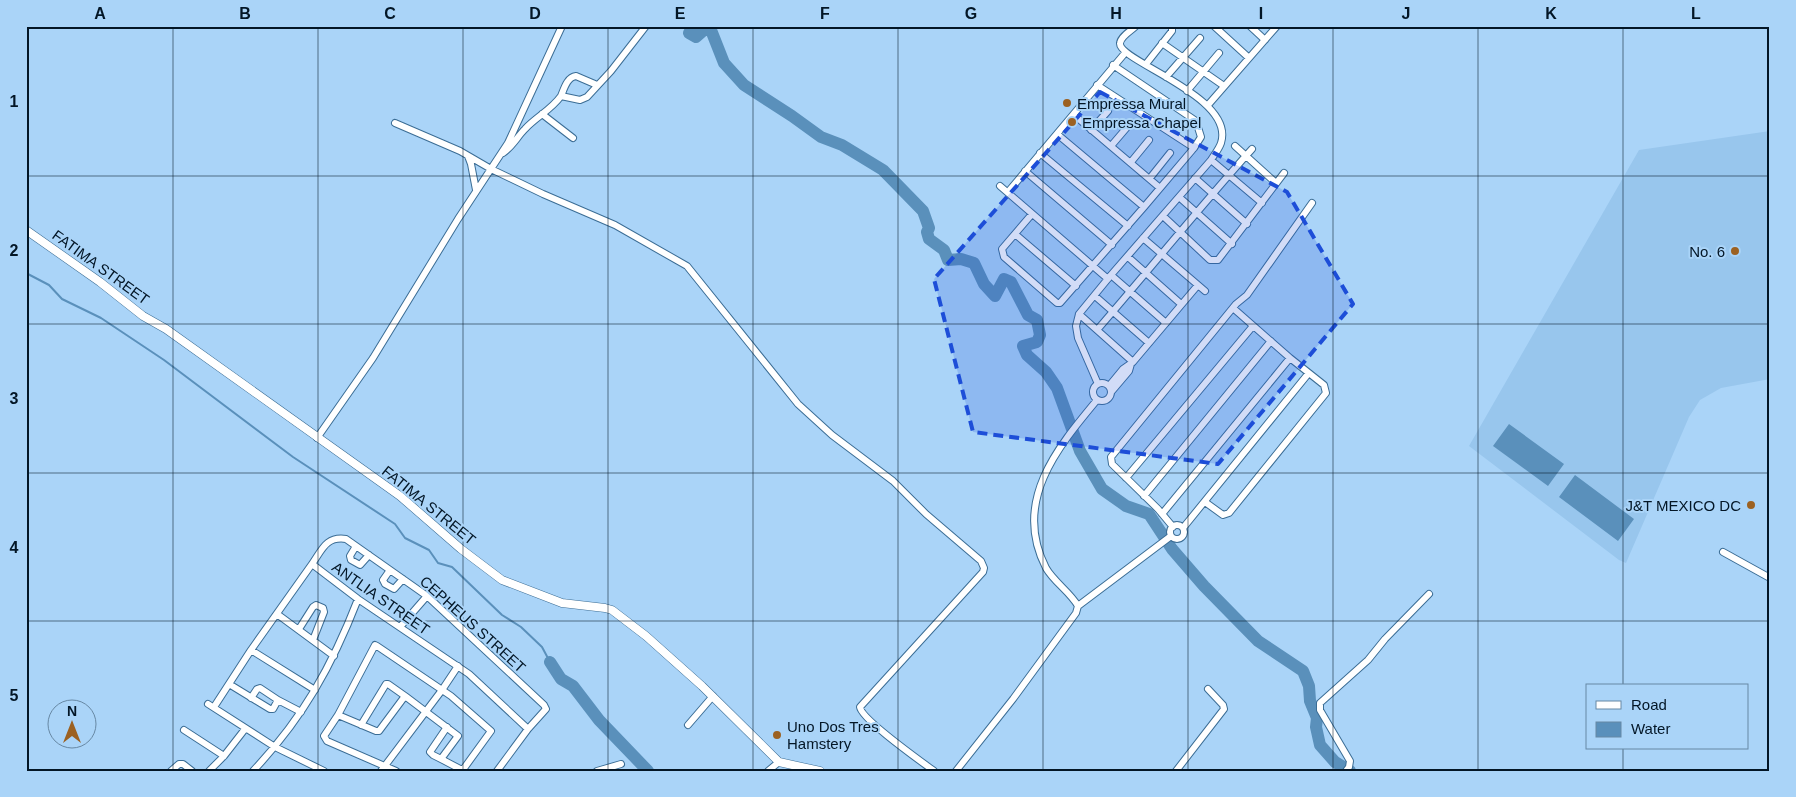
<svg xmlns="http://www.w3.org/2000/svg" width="1796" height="797" viewBox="0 0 1796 797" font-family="Arial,sans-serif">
<rect width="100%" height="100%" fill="#aad4f8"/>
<path fill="#98c6ed" d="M1770 131V379L1721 388 1700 400 1689 417 1626 563 1619 560 1469 446 1639 150Z"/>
<path fill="#5a90bb" d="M1509 424 1564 464 1548 486 1493 446Z
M1575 475 1634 519 1618 541 1559 497Z"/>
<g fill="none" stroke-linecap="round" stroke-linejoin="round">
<path stroke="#5a90bb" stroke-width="2" d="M26 273 49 285 62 299 101 318 164 360 293 457 395 524 405 538 429 550 438 563 452 567 502 615 521 627 542 647 550 662"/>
<path stroke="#5a90bb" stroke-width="12" d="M693 26 689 33 696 37 704 30H711L724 63 744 85 792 116 821 137 842 145 883 170 923 211 929 228 927 232 929 239 944 250 948 260 961 259 974 263 984 284 995 296 1004 279 1011 282 1028 315 1037 320 1040 335 1037 342 1023 346 1027 355 1046 372 1057 388 1080 451 1102 489 1126 506 1149 514 1172 549 1204 586 1258 641 1303 671 1309 686 1310 701 1317 718 1316 727 1320 745 1335 762 1350 771
M550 662 561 679 573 686 599 720 648 771"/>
<g stroke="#3b6d95" stroke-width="8">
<path id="minor" d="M1214 26 1249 58
M1250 26 1265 40
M1162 43 1224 86
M1146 64 1172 31V26
M1166 77 1200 38
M1097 85 1194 148
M1187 91 1219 53
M561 96C564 89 567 77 576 76L597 85
M1208 105 1277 26
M542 114 573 138
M1074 115 1160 188
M395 123 460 151 491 169 543 194 615 225 687 266 798 404 832 435 893 481 926 514 981 561 984 568 983 572 860 707C861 719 922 762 934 771
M1091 130 1108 111
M1057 134 1144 207
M1111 146 1129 125
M1235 146 1276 183
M503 153C513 146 517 137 525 129 536 117 551 110 561 96L580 100 587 97 611 71 646 26
M1040 153 1128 226
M468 156 471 164 476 190
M1211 160 1262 203
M1131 162 1149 140
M1025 171 1112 245
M1150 178 1170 153
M1195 178 1247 224
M1000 186 1108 279
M1008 192 1125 53
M1179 197 1232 244
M1032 214 1002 249 1004 257 1057 303H1060L1144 207 1194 148 1201 137 1196 121 1113 65
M1163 216 1210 260H1218L1284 173
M1015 234 1076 286
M1143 238 1205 291
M1128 257 1181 304
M1111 275 1166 323
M1095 296 1149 343
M1079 314 1133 362
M1097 330C1149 270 1199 208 1252 149
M1093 392a9 9 0 1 1 18 0a9 9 0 1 1-18 0Z
M1098 384 1078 338 1076 326 1079 314 1111 275 1211 160C1214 155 1219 149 1221 143 1236 96 1117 61 1120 43 1121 36 1132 30 1136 26
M1109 386 1123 369 1133 362 1198 285
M1112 391 1129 371 1131 364
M317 438 373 358 458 219 508 143 562 26
M1126 478 1253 326
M1144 496 1271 341
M1205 502 1223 515 1229 513 1326 393 1324 385 1290 358 1233 308
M1162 514 1290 358
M1170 532a7 7 0 1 1 14 0a7 7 0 1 1-14 0Z
M1173 527 1158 509 1112 464 1111 457 1236 304 1247 295 1312 203
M1183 528 1308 374
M356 546 350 556 351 560 360 565 369 555
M1723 552 1770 578
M312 564C322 550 326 536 346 539L427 596 544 705 546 709 528 729
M390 570 383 580 385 584 394 589 403 579
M1078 606 1171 536
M277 614 334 656
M400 627 427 596
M299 629 313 607 316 605 323 608 324 612 313 640
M251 650 315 690
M229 684 270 709H273L278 700 301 712
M251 698 257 689 260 688 278 700
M208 704 275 747 324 771
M214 707 251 650 312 564 358 599 469 674 528 729 497 771
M338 715 376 731H379L405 696 458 736 441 759 462 770
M361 725 386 684H388L405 696
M688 725 713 696
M184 730 224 756
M441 759 433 755 430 752 447 727
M171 771 179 764H183L192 771
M209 771 224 756 245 729
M253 771C303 718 332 666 358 599
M381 771 442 690 458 666
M396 771 327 741 324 736 338 715 375 645 377 646 451 696 491 731 462 771
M597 771 621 764
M768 771 779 762
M956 771 1013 699 1076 613 1078 606C1070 592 1054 582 1046 568 1012 502 1057 448 1097 400
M1176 771 1224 709 1223 705 1208 689
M1346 771 1349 767 1350 761 1320 710V703L1368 660 1385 639 1429 594"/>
</g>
<g stroke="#3b6d95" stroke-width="9">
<path id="tertiary" d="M26 230 100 282 143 316 166 329 400 496 461 549 502 580 562 603 605 608 612 610 646 636 702 686 779 762 820 771"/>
</g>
<use href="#minor" stroke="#fff" stroke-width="6"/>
<use href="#tertiary" stroke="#fff" stroke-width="8"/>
</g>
<path fill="#1d4ed8" fill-opacity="0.2" stroke="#1d4ed8" stroke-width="4" stroke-dasharray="10 6" stroke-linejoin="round" d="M1100 92 1287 192 1353 304 1218 464 973 432 934 279Z"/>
<path fill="none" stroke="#031626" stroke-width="1" stroke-opacity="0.55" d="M173 26V771M318 26V771M463 26V771M608 26V771M753 26V771M898 26V771M1043 26V771M1188 26V771M1333 26V771M1478 26V771M1623 26V686M26 176H1770M26 324H1770M26 473H1770M26 621H1770M1623 748V771"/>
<g fill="#9c6121" stroke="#aad4f8" stroke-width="2">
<circle cx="1067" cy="103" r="5"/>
<circle cx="1072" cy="122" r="5"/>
<circle cx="1735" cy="251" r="5"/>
<circle cx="1751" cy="505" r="5"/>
<circle cx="777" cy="735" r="5"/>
</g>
<g text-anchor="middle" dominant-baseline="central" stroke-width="4" stroke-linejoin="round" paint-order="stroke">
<g font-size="15" fill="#031626" stroke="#aad4f8" text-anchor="start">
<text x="1077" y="103">Empressa Mural</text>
<text x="1082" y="122">Empressa Chapel</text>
<text x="1725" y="251" text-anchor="end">No. 6</text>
<text x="1741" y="505" text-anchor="end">J&amp;T MEXICO DC</text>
<text x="787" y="726">Uno Dos Tres<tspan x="787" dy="17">Hamstery</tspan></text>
</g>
<g font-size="15" fill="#031626" stroke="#aad4f8">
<text transform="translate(101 267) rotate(36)">FATIMA STREET</text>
<text transform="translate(429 505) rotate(39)">FATIMA STREET</text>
<text transform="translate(381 598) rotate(35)">ANTLIA STREET</text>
<text transform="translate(473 624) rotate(42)">CEPHEUS STREET</text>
</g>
</g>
<rect width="1796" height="797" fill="none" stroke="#aad4f8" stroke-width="55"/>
<rect x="1586" y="684" width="162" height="65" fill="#aad4f8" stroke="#6788a4"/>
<rect x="1596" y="701" width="25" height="8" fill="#ffffff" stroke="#6788a4"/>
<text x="1631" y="710" font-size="15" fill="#031626">Road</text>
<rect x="1596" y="722" width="25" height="15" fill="#5a90bb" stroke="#6788a4"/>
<text x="1631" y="734" font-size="15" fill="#031626">Water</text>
<g transform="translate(72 724)"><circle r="24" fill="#aad4f8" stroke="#6788a4"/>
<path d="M0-4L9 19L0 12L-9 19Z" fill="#9c6121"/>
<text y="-8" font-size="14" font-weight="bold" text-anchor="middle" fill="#031626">N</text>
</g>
<rect x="28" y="28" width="1740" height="742" fill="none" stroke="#031626" stroke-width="2"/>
<g font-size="16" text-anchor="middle" font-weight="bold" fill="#031626">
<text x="100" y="19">A</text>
<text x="245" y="19">B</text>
<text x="390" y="19">C</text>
<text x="535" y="19">D</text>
<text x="680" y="19">E</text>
<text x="825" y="19">F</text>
<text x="971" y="19">G</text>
<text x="1116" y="19">H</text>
<text x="1261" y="19">I</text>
<text x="1406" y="19">J</text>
<text x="1551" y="19">K</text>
<text x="1696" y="19">L</text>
<text x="14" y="107">1</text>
<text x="14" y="256">2</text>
<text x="14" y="404">3</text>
<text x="14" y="553">4</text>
<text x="14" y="701">5</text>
</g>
</svg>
